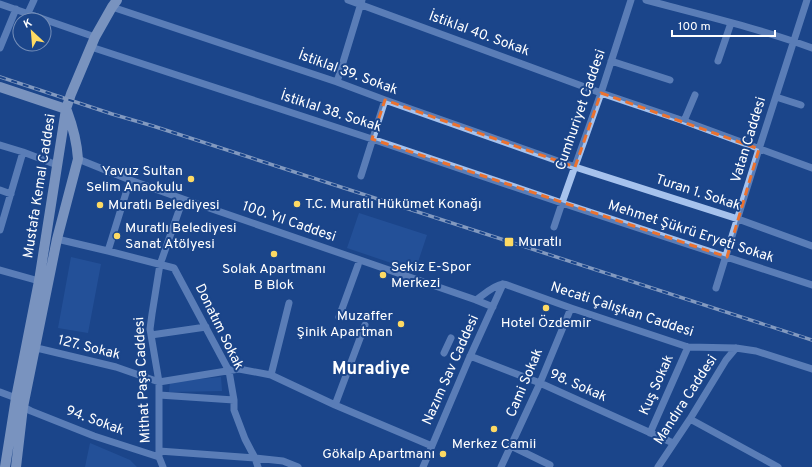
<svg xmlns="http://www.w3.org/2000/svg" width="812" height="467" viewBox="0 0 812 467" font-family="Overpass,sans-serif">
<rect width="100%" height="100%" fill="#1b458a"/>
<path fill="#2e5ea8" d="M359 213 427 235 415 271 347 248Z
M71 257 101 264 88 333 58 328Z
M221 377 222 391 169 392 170 382Z
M90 443 130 460 137 467H85Z"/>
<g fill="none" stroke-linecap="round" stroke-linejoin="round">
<path stroke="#a6c2ed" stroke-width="7" d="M348 0 601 93 684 121 812 168
M646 0C702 15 758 28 812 48
M0 4 95 37
M112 7 337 82 385 100 575 167 738 219 812 246
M28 13 34 0
M91 47 372 139 562 203 812 285
M0 48 16 9
M611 61 670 80
M718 61 731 23
M337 82 362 0
M776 97 801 105
M684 121 695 95
M0 145 23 152 57 165
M78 159 130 180 183 199 476 300 493 307
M361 176 385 100
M0 190 11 194
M554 227 562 203 601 93 631 0
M0 230 23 152
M57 239 108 251 174 268 229 371 234 400V410L245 439 255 458 258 467
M108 251 130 180
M0 270 39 281
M716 288 759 149 807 0
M476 300C483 295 494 285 503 284 506 284 508 285 510 286L571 308 688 347 736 348 756 351 812 369
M339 317 358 265
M151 335 206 327
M35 349H41L116 367 159 382 239 369 271 375 335 405 432 446
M444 353 451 338
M470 356 540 383 673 443
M271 375 289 303
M0 392 16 398
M159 395 234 400
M335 405 365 325
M23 407 31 411 94 436 159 457
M690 419 778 467
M650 433 688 347
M511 446 550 465
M159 451 255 458 283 461 298 467
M163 467 159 457V382L150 329 152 314 160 264 162 259 183 199
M423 467 468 361 503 284
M501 467 540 383 571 308
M658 467 690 419 726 360 736 348"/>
<path stroke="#ebf2ff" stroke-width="10" d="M0 87 66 109
M5 467 16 398 39 281 66 109 71 94 95 37 112 7 117 0
M16 467 23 407 57 239 78 159C77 143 73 127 67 111"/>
<g stroke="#fff" stroke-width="3.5">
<path id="rail" d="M0 77 112 114 153 126 812 340"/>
</g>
<use href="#rail" stroke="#1b458a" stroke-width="2" stroke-dasharray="6" stroke-linecap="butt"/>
</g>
<path d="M0 0H812V467H0ZM601 93 759 149 727 257 372 139 385 100 575 167Z" fill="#1b458a" fill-opacity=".55" fill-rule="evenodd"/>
<path fill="none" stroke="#eb7230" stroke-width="3" stroke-dasharray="8 5" stroke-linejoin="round" d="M601 93 759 149 727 257 372 139 385 100 575 167Z"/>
<g fill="#feda63" stroke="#1b458a" stroke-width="1.5">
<circle cx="191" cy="179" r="4"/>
<circle cx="297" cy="204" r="4"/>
<circle cx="100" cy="205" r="4"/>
<circle cx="117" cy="236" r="4"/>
<rect x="504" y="237" width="10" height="10" rx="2"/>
<circle cx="274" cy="254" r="4"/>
<circle cx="383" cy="275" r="4"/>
<circle cx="546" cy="308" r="4"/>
<circle cx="401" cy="324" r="4"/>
<circle cx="494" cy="429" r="4"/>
<circle cx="443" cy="454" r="4"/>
</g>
<g text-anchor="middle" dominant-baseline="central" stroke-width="4" stroke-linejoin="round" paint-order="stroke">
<g font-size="14" fill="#fff" stroke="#1b458a">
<text transform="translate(479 34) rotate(20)">İstiklal 40. Sokak</text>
<text transform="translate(348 73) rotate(20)">İstiklal 39. Sokak</text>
<text transform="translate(581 110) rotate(-71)">Cumhuriyet Caddesi</text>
<text transform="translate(331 112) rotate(18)">İstiklal 38. Sokak</text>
<text transform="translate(749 140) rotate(-73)">Vatan Caddesi</text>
<text transform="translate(40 186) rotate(-81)">Mustafa Kemal Caddesi</text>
<text transform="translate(698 193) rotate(18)">Turan 1. Sokak</text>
<text transform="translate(289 222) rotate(19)">100. Yıl Caddesi</text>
<text transform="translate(691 232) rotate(18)">Mehmet Şükrü Eryeti Sokak</text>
<text transform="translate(622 310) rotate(18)">Necati Çalışkan Caddesi</text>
<text transform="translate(219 327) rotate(64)">Donatım Sokak</text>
<text transform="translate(89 348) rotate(14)">127. Sokak</text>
<text transform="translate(451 370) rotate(-66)">Nazım Sav Caddesi</text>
<text transform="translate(143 380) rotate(-93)">Mithat Paşa Caddesi</text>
<text transform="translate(525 383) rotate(-67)">Cami Sokak</text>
<text transform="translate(657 385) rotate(-66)">Kuş Sokak</text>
<text transform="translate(578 386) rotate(24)">98. Sokak</text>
<text transform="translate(686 400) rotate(-57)">Mandıra Caddesi</text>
<text transform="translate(95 421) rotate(20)">94. Sokak</text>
</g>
<g font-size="14" fill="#fff" stroke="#1b458a" text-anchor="start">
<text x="183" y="171" text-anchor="end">Yavuz Sultan<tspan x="183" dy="16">Selim Anaokulu</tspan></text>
<text x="305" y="204">T.C. Muratlı Hükümet Konağı</text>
<text x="108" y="205">Muratlı Belediyesi</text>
<text x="125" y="228">Muratlı Belediyesi<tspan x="125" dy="16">Sanat Atölyesi</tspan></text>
<text x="518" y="242">Muratlı</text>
<text x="391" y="267">Sekiz E-Spor<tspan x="391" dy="16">Merkezi</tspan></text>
<text x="274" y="269" text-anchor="middle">Solak Apartmanı<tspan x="274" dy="16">B Blok</tspan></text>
<text x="393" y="316" text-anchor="end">Muzaffer<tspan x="393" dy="16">Şinik Apartman</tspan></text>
<text x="546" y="323" text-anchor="middle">Hotel Özdemir</text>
<text x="494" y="444" text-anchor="middle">Merkez Camii</text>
<text x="435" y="454" text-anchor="end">Gökalp Apartmanı</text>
</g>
<g font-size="18" font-weight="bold" fill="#fff" stroke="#1b458a">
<text x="371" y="369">Muradiye</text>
</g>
</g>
<g transform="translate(32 32) rotate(334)"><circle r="19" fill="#1b458a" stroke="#768fb9"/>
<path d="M0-3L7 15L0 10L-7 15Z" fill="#feda63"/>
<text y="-6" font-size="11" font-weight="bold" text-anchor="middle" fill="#ffffff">K</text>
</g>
<path d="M672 30v6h103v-6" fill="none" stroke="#ffffff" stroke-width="2"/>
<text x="678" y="30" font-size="12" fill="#ffffff" stroke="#1b458a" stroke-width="3" paint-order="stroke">100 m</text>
</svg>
